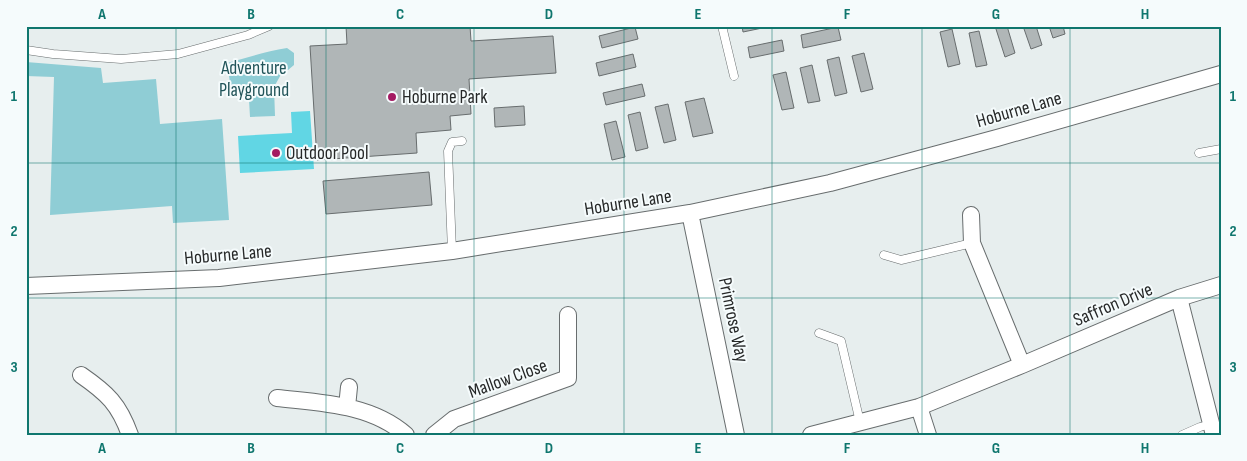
<svg xmlns="http://www.w3.org/2000/svg" width="1247" height="461" viewBox="0 0 1247 461" font-family="'Sofia Sans Condensed',sans-serif">
<rect width="100%" height="100%" fill="#e7eeee"/>
<path fill="#8fcdd5" d="M287 48 294 53V65L288 70 284 69 274 87 275 116 250 117 249 100 231 89 227 63C248 58 266 51 287 48Z
M26 62 101 68 103 83 156 79 160 124 222 119 229 220 173 223 172 206 50 215 54 77 26 76Z"/>
<path fill="#61d6e4" d="M310 111 314 169 240 173 238 136 292 133 291 112Z"/>
<path fill="#b0b6b7" stroke="#686d6e" d="M346 26H470L471 41 553 36 556 73 469 79 471 114 450 116 451 130 416 133 417 153 317 160 310 46 347 44Z
M742 26H772L743 32Z
M995 26H1007L1015 53 1005 57Z
M1023 26H1036L1042 45 1031 49Z
M1049 26H1063L1065 34 1053 38Z
M635 27 638 39 602 48 599 36Z
M838 27 841 40 803 48 801 35Z
M952 29 960 64 948 67 940 32Z
M979 31 987 65 976 67 969 33Z
M782 40 784 51 750 58 748 47Z
M864 53 873 89 861 92 852 56Z
M633 54 636 67 599 76 596 63Z
M839 57 847 93 835 96 827 60Z
M812 65 820 101 808 103 800 68Z
M786 72 794 108 782 110 773 75Z
M642 84 645 96 606 105 603 93Z
M704 98 713 133 693 137 685 102Z
M668 104 676 140 664 143 655 107Z
M524 106 525 125 495 127 494 108Z
M640 112 648 148 636 151 628 115Z
M616 121 625 157 612 160 604 124Z
M429 172 432 205 326 214 323 181Z"/>
<g fill="none" stroke-linecap="round" stroke-linejoin="round">
<g stroke="#686d6e" stroke-width="9">
<path id="service" d="M722 26 734 76
M26 50 53 54 121 59 178 54 248 35 269 26
M1199 153 1221 149
M452 251 448 151 452 142 462 141
M884 255 901 260 972 243
M819 333 841 341 860 422
M1182 435 1200 427 1211 424"/>
</g>
<g stroke="#686d6e" stroke-width="18">
<path id="minor" d="M690 213 736 435
M971 215 972 243 1022 365
M26 286 219 278 452 251 690 213 830 183 997 138 1221 74
M1179 298 1214 435
M81 375C107 393 119 404 130 435
M277 398C321 403 371 404 406 435
M347 407 349 387
M919 407 928 435
M434 435 454 419 568 378V315
M811 435 919 407 1022 365 1179 298 1221 285"/>
</g>
<use href="#service" stroke="#fff" stroke-width="8"/>
<use href="#minor" stroke="#fff" stroke-width="16"/>
</g>
<path fill="none" stroke="#0f766e" stroke-width="1" stroke-opacity="0.55" d="M176 26V435M326 26V435M474 26V435M624 26V435M772 26V435M922 26V435M1070 26V435M26 163H1221M26 298H1221"/>
<g fill="#a41a62" stroke="#f5fbfc" stroke-width="2">
<circle cx="392" cy="97" r="5"/>
<circle cx="276" cy="153" r="5"/>
</g>
<g text-anchor="middle" dominant-baseline="central" stroke-width="4" stroke-linejoin="round" paint-order="stroke">
<g font-size="19" fill="#215459" stroke="#f5fbfc">
<text x="254" y="68">Adventure<tspan x="254" dy="22">Playground</tspan></text>
</g>
<g font-size="19" fill="#262828" stroke="#f5fbfc" text-anchor="start">
<text x="402" y="97">Hoburne Park</text>
<text x="286" y="153">Outdoor Pool</text>
</g>
<g font-size="19" fill="#262828" stroke="#f5fbfc">
<text transform="translate(1019 110) rotate(-16)">Hoburne Lane</text>
<text transform="translate(628 203) rotate(-9)">Hoburne Lane</text>
<text transform="translate(228 255) rotate(-5)">Hoburne Lane</text>
<text transform="translate(1113 305) rotate(-23)">Saffron Drive</text>
<text transform="translate(733 320) rotate(78)">Primrose Way</text>
<text transform="translate(508 379) rotate(-20)">Mallow Close</text>
</g>
</g>
<rect width="1247" height="461" fill="none" stroke="#f5fbfc" stroke-width="55"/>
<rect x="28" y="28" width="1192" height="406" fill="none" stroke="#0f766e" stroke-width="2"/>
<g font-size="16" text-anchor="middle" font-weight="bold" fill="#0f766e">
<text x="102" y="19">A</text>
<text x="251" y="19">B</text>
<text x="400" y="19">C</text>
<text x="549" y="19">D</text>
<text x="698" y="19">E</text>
<text x="847" y="19">F</text>
<text x="996" y="19">G</text>
<text x="1145" y="19">H</text>
<text x="14" y="101">1</text>
<text x="1233" y="101">1</text>
<text x="14" y="236">2</text>
<text x="1233" y="236">2</text>
<text x="14" y="372">3</text>
<text x="1233" y="372">3</text>
<text x="102" y="453">A</text>
<text x="251" y="453">B</text>
<text x="400" y="453">C</text>
<text x="549" y="453">D</text>
<text x="698" y="453">E</text>
<text x="847" y="453">F</text>
<text x="996" y="453">G</text>
<text x="1145" y="453">H</text>
</g>
</svg>
